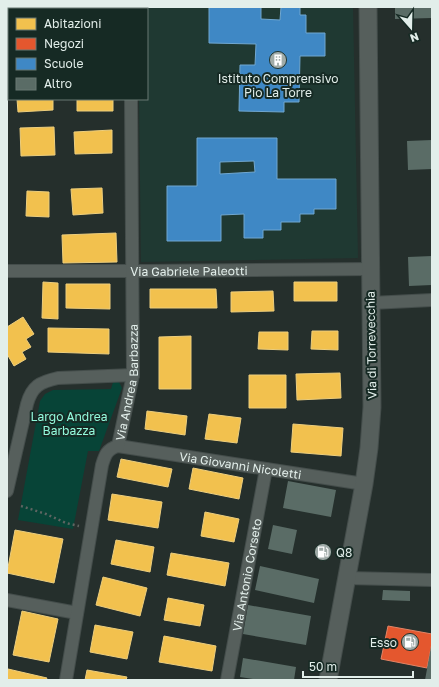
<svg xmlns="http://www.w3.org/2000/svg" width="439" height="687" viewBox="0 0 439 687" font-family="'Golos Text',sans-serif">
<rect width="100%" height="100%" fill="#252f2c"/>
<path fill="#1f3932" d="M140 7H353L358 258 141 262 139 99H147V9H140Z"/>
<path fill="#074437" d="M114 379 118 380 122 388 99 451H88L73 529 18 520 40 401 45 394 53 390 111 389Z"/>
<path fill="#f2c14e" stroke="#edce7d" d="M67 7H108V8L67 9Z
M17 99H53V110L18 112Z
M77 99H113V111H77Z
M54 127 55 155 21 156 20 128Z
M112 130V153L75 154 74 132Z
M102 188 103 213 73 215 71 189Z
M27 191 49 192V217L26 216Z
M116 233 117 262 63 263 62 235Z
M43 282 58 283V319L42 318Z
M294 282H337V301H294Z
M66 284H110V309L66 308Z
M150 289H216L217 308H150Z
M273 291 274 311 231 312V292Z
M23 317 34 334 26 339 31 347 22 352 26 359 14 366 7 354V327Z
M48 328 109 329V354L48 352Z
M312 331H338V350L311 349Z
M259 332H288V350L258 349Z
M191 336V389H159V337Z
M340 373 341 398 297 400 296 374Z
M249 375H286V408H249Z
M147 411 187 416 185 435 145 429Z
M209 414 241 418 237 443 205 439Z
M293 424 343 428 341 456 291 452Z
M121 459 172 469 168 487 117 477Z
M193 468 243 478 239 499 189 489Z
M112 494 162 502 158 528 108 520Z
M205 512 239 519 234 542 201 536Z
M15 530 63 539 54 583 7 573Z
M116 540 154 547 150 572 111 564Z
M171 553 229 563 225 586 167 575Z
M103 577 147 588 140 616 96 605Z
M168 598 204 605 200 626 164 620Z
M22 611 58 619 49 662 13 655Z
M95 625 133 632 127 659 90 652Z
M164 636 216 646 212 671 159 662Z
M8 669 47 678 46 680H7Z
M87 670 127 677 126 680H85Z"/>
<path fill="#e4572e" stroke="#e38466" d="M388 626 432 634V643L427 668 381 659Z"/>
<path fill="#3f88c5" stroke="#70a7d0" fill-rule="evenodd" d="M209 7H261V19L280 20 281 7H300V15H306V33H325V56H300L299 102H284V112L239 111 240 65H255L256 44 209 43Z
M197 138H277V179H336V209H314V214H300V222H281V230H263V238H244V214L221 215V241H167V186H197ZM254 161 255 172 220 174V162Z"/>
<path fill="#5a6c66" d="M395 7H432V18L395 19Z
M432 140V169L408 170 407 141Z
M432 256V285L409 286 408 257Z
M288 481 336 490 331 517 283 508Z
M273 525 297 530 292 554 268 549Z
M260 566 319 579 314 603 255 590Z
M383 590 410 591V601L382 600Z
M248 605 311 616 306 645 243 634Z
M431 647H432V680H425Z
M243 658 296 667 294 680H260L240 677Z"/>
<g fill="none" stroke-linecap="round" stroke-linejoin="round">
<g stroke="#444d4b" stroke-width="14">
<g id="street">
<path d="M130 7V9"/>
<path id="s1" d="M7 271H145L371 269"/>
<path d="M371 303 432 300"/>
<path id="s2" d="M118 446 364 484"/>
<path d="M7 491 27 404C32 386 40 382 58 378L133 375"/>
<path d="M347 578 432 580"/>
<path d="M7 600 77 613"/>
<path id="s3" d="M66 680 102 465C105 455 107 449 118 446L133 375 131 99"/>
<path id="s4" d="M227 680 266 469"/>
</g>
</g>
<g stroke="#444d4b" stroke-width="19">
<path id="secondary" d="M328 680 364 484 369 448 372 407 368 7"/>
</g>
<path stroke="#5e6562" stroke-width="2.5" stroke-dasharray="2 3" stroke-linecap="butt" d="M21 506 46 514 66 523 79 526"/>
<use href="#street" stroke="#565f5c" stroke-width="12"/>
<use href="#secondary" stroke="#565f5c" stroke-width="17"/>
</g>
<defs>
<g id="building-disc" transform="scale(0.9)"><circle r="9.5" fill="#a0aba8" stroke="#162a24"/><path d="M-4-6H4V6H1V3H-1V6H-4ZM-2.5-4.3h1.7v1.8h-1.7ZM.8-4.3h1.7v1.8H.8ZM-2.5-1h1.7V.8h-1.7ZM.8-1h1.7V.8H.8Z" fill="#fff"/></g>
<g id="fuel-disc" transform="scale(0.9)"><circle r="9.5" fill="#a0aba8" stroke="#162a24"/><path d="M-5.5-6h7V0h2V4h1.3V-2.5L3-4.5l.8-.8L6-3V5H2.5V1h-1V6h-7ZM-4.2-4.7v3.2H.2V-4.7Z" fill="#fff"/></g>
</defs>
<g fill-rule="evenodd">
<use href="#building-disc" x="278" y="60"/>
<use href="#fuel-disc" x="323" y="552"/>
<use href="#fuel-disc" x="410" y="642"/>
</g>
<g text-anchor="middle" dominant-baseline="central" stroke-width="4" stroke-linejoin="round" paint-order="stroke">
<g font-size="12" fill="#e2eeea" stroke="#162a24">
<text x="278" y="78">Istituto Comprensivo<tspan x="278" dy="14">Pio La Torre</tspan></text>
<text x="336" y="552" text-anchor="start">Q8</text>
<text x="397" y="642" text-anchor="end">Esso</text>
</g>
<g font-size="12" fill="#e2eeea" stroke="#162a24">
<text stroke="none"><textPath href="#s1" startOffset="182">Via Gabriele Paleotti</textPath></text>
<text transform="translate(371 345) rotate(-91)">Via di Torrevecchia</text>
<text stroke="none"><textPath href="#s3" startOffset="309">Via Andrea Barbazza</textPath></text>
<text stroke="none"><textPath href="#s2" startOffset="124">Via Giovanni Nicoletti</textPath></text>
<text stroke="none"><textPath href="#s4" startOffset="107">Via Antonio Corseto</textPath></text>
</g>
<g font-size="12" fill="#93fadc" stroke="#162a24">
<text x="69" y="416">Largo Andrea<tspan x="69" dy="14">Barbazza</tspan></text>
</g>
</g>
<rect width="439" height="687" fill="none" stroke="#e2eeea" stroke-width="16"/>
<rect x="8" y="8" width="140" height="92" fill="#162a24" stroke="#687873"/>
<rect x="16" y="18" width="20" height="12" fill="#f2c14e" stroke="#687873"/>
<text x="44" y="28" font-size="12" fill="#e2eeea">Abitazioni</text>
<rect x="16" y="38" width="20" height="12" fill="#e4572e" stroke="#687873"/>
<text x="44" y="48" font-size="12" fill="#e2eeea">Negozi</text>
<rect x="16" y="58" width="20" height="12" fill="#3f88c5" stroke="#687873"/>
<text x="44" y="68" font-size="12" fill="#e2eeea">Scuole</text>
<rect x="16" y="78" width="20" height="12" fill="#5a6c66" stroke="#687873"/>
<text x="44" y="88" font-size="12" fill="#e2eeea">Altro</text>
<g transform="translate(411 28) rotate(160)" stroke="#162a24" stroke-width="3" paint-order="stroke">
<path d="M0-3L7 15L0 10L-7 15Z" fill="#e2eeea"/>
<text y="-6" font-size="11" font-weight="bold" text-anchor="middle" fill="#e2eeea">N</text>
</g>
<path d="M303 671v6h110v-6" fill="none" stroke="#e2eeea" stroke-width="2"/>
<text x="309" y="671" font-size="12" fill="#e2eeea" stroke="#162a24" stroke-width="3" paint-order="stroke">50 m</text>
</svg>
